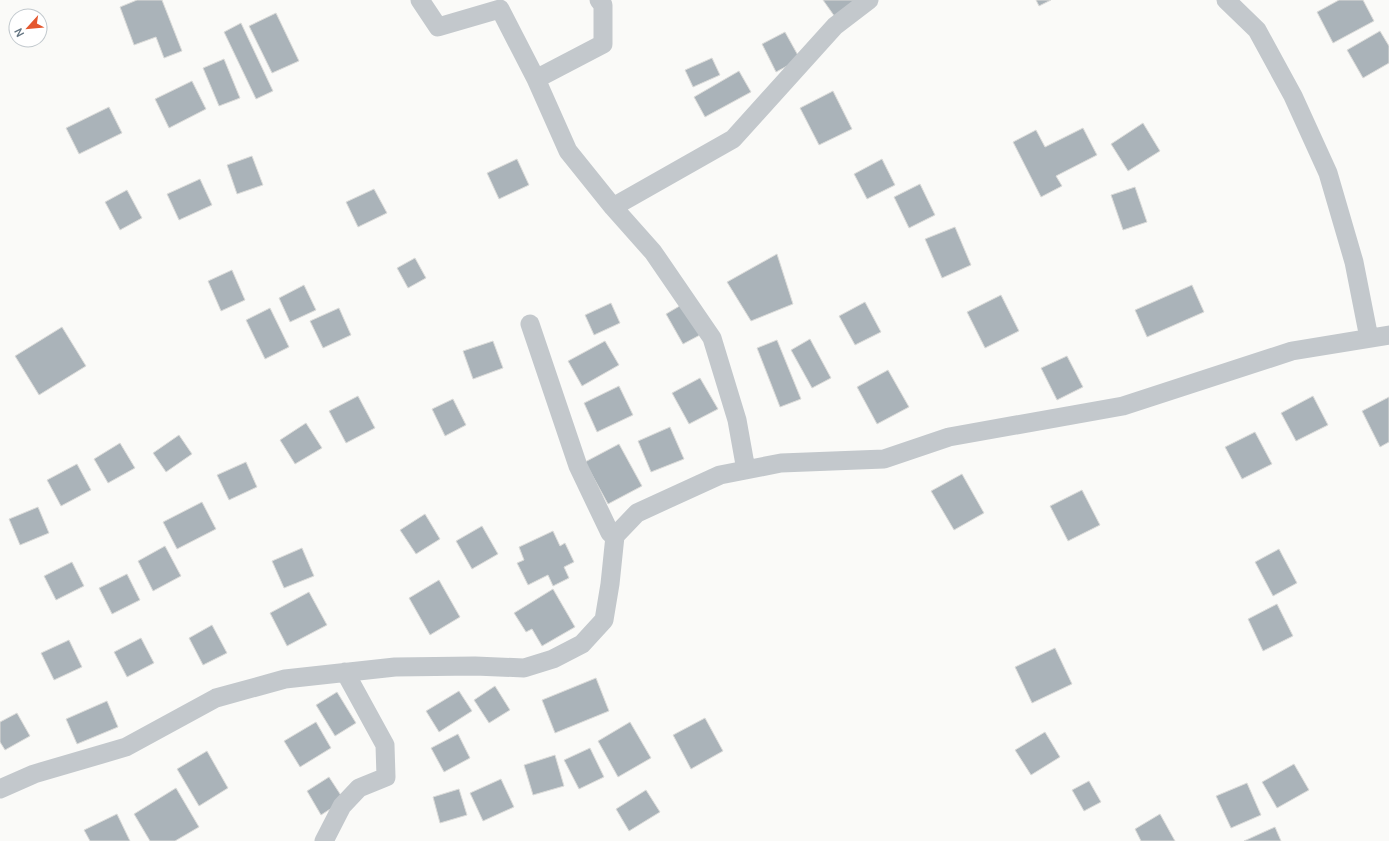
<svg xmlns="http://www.w3.org/2000/svg" width="1389" height="841" viewBox="0 0 1389 841" font-family="Manrope,sans-serif">
<rect width="100%" height="100%" fill="#fafaf8"/>
<path fill="#aab3b9" stroke="#dcdcda" d="M137 0H162L182 51 164 58 156 37 134 45 120 7Z
M823 0H861L835 17Z
M1036 0H1051L1039 6Z
M1339 0H1363L1374 21 1333 43 1317 12Z
M276 13 299 61 272 73 249 26Z
M241 23 273 91 256 99 224 32Z
M1380 31 1389 46V63L1363 78 1347 50Z
M785 32 800 59 776 72 762 44Z
M712 58 720 75 693 87 685 70Z
M224 59 240 98 219 106 203 68Z
M739 71 751 92 705 117 694 97Z
M192 81 206 109 169 128 155 99Z
M833 91 852 129 819 145 800 108Z
M109 107 122 133 79 154 66 128Z
M1143 123 1160 151 1128 171 1111 144Z
M1083 128 1097 155 1056 176 1062 186 1041 197 1013 142 1036 130 1045 147Z
M252 156 263 185 237 194 227 165Z
M517 159 529 185 499 199 487 173Z
M882 159 895 185 867 199 854 174Z
M200 179 212 205 179 220 167 194Z
M920 184 935 215 909 228 894 197Z
M1135 187 1147 222 1123 230 1111 195Z
M374 189 387 213 358 227 346 202Z
M127 190 142 218 120 230 105 202Z
M955 227 971 265 942 278 925 239Z
M777 254 793 304 751 321 727 282Z
M415 258 426 278 408 288 397 268Z
M232 270 245 300 221 311 208 281Z
M304 285 316 310 290 322 279 298Z
M1192 285 1204 312 1147 337 1135 310Z
M1001 295 1019 331 985 348 967 312Z
M865 302 881 332 855 345 839 316Z
M611 303 620 323 594 335 585 315Z
M683 304 700 335 683 344 666 314Z
M270 308 289 347 265 359 246 320Z
M339 308 351 335 323 348 310 321Z
M62 327 86 366 39 395 15 356Z
M810 339 831 378 812 388 791 350Z
M777 340 801 399 780 407 757 348Z
M493 341 503 368 473 379 463 351Z
M605 341 619 365 582 386 568 361Z
M1067 356 1083 387 1057 400 1041 368Z
M888 370 909 407 877 424 857 387Z
M700 378 718 409 689 424 672 393Z
M619 386 633 415 597 432 584 403Z
M358 396 375 428 346 443 329 411Z
M1313 396 1328 425 1296 441 1281 413Z
M1389 397V442L1380 447 1362 411Z
M453 399 466 425 445 436 432 409Z
M306 423 322 448 295 464 280 440Z
M670 427 684 459 651 472 638 441Z
M1255 432 1272 464 1242 479 1225 447Z
M179 435 192 454 166 472 153 453Z
M120 443 135 468 108 483 94 459Z
M619 444 642 486 608 504 585 462Z
M246 462 257 487 229 500 217 475Z
M77 464 91 490 61 506 47 480Z
M962 474 984 513 954 530 931 491Z
M1082 490 1100 525 1068 541 1050 506Z
M202 502 216 529 177 549 163 522Z
M38 507 49 533 20 545 9 519Z
M425 514 440 539 416 554 400 530Z
M482 526 498 554 472 569 456 541Z
M553 531 560 546 565 543 574 562 564 567 569 578 553 586 548 575 528 585 517 563 524 560 519 547Z
M165 546 181 576 153 591 138 561Z
M302 548 314 576 284 588 272 561Z
M1279 549 1297 583 1273 596 1255 562Z
M72 562 84 586 56 600 44 576Z
M127 574 140 600 112 614 99 588Z
M439 580 460 617 430 635 409 598Z
M553 589 575 627 542 646 532 629 526 632 514 613Z
M309 592 327 625 287 646 270 613Z
M1277 604 1293 636 1263 651 1248 619Z
M212 625 227 653 203 665 189 638Z
M141 638 154 663 127 677 114 652Z
M69 640 82 667 54 680 41 653Z
M1055 648 1072 684 1032 703 1015 667Z
M596 678 609 711 555 733 542 700Z
M495 686 510 710 489 723 474 700Z
M459 691 472 711 439 732 426 711Z
M337 692 356 723 335 736 316 705Z
M107 701 118 727 77 744 66 719Z
M17 713 30 736 5 750 0 742V722Z
M705 718 723 751 691 769 673 735Z
M316 722 331 748 300 767 284 741Z
M630 722 651 758 618 777 598 741Z
M1045 732 1060 757 1031 775 1015 750Z
M458 734 470 758 444 772 431 748Z
M590 748 604 777 579 789 564 760Z
M207 751 228 788 199 806 177 769Z
M555 755 564 786 533 795 524 765Z
M1294 764 1309 790 1277 808 1262 782Z
M329 777 344 800 321 815 307 791Z
M501 779 514 807 483 821 470 793Z
M1089 781 1101 802 1084 811 1072 790Z
M1247 783 1261 815 1231 828 1216 796Z
M176 788 199 827 175 841H150L134 814Z
M459 789 467 815 440 823 433 797Z
M646 790 660 812 629 831 616 809Z
M117 814 130 841H90L84 830Z
M1160 814 1175 841H1141L1135 829Z
M1275 827 1281 841H1244Z"/>
<g fill="none" stroke-linecap="round" stroke-linejoin="round">
<path stroke="#c3c8cc" stroke-width="19" d="M420 0 438 27 500 9 536 79 603 44V5L599 0
M1226 0 1257 30 1293 96 1328 173 1354 262 1369 338
M536 79 568 151 613 207 653 252 712 338 737 420 746 470
M613 207 733 139 835 26 869 0
M530 324 578 466 610 533 615 536
M0 789 34 774 126 747 216 698 285 679 395 667 475 666 524 668 553 659 582 644 604 620 610 584 615 536 637 513 720 475 781 463 884 459 949 437 1123 406 1292 351 1389 335
M324 841 342 806 359 788 386 777 385 745 345 672"/>
</g>
<g transform="translate(28 28) rotate(243)"><circle r="19" fill="#ffffff" stroke="#c1c8cd"/>
<path d="M0-3L7 15L0 10L-7 15Z" fill="#e4572e"/>
<text y="-6" font-size="11" font-weight="bold" text-anchor="middle" fill="#657683">N</text>
</g>
</svg>
